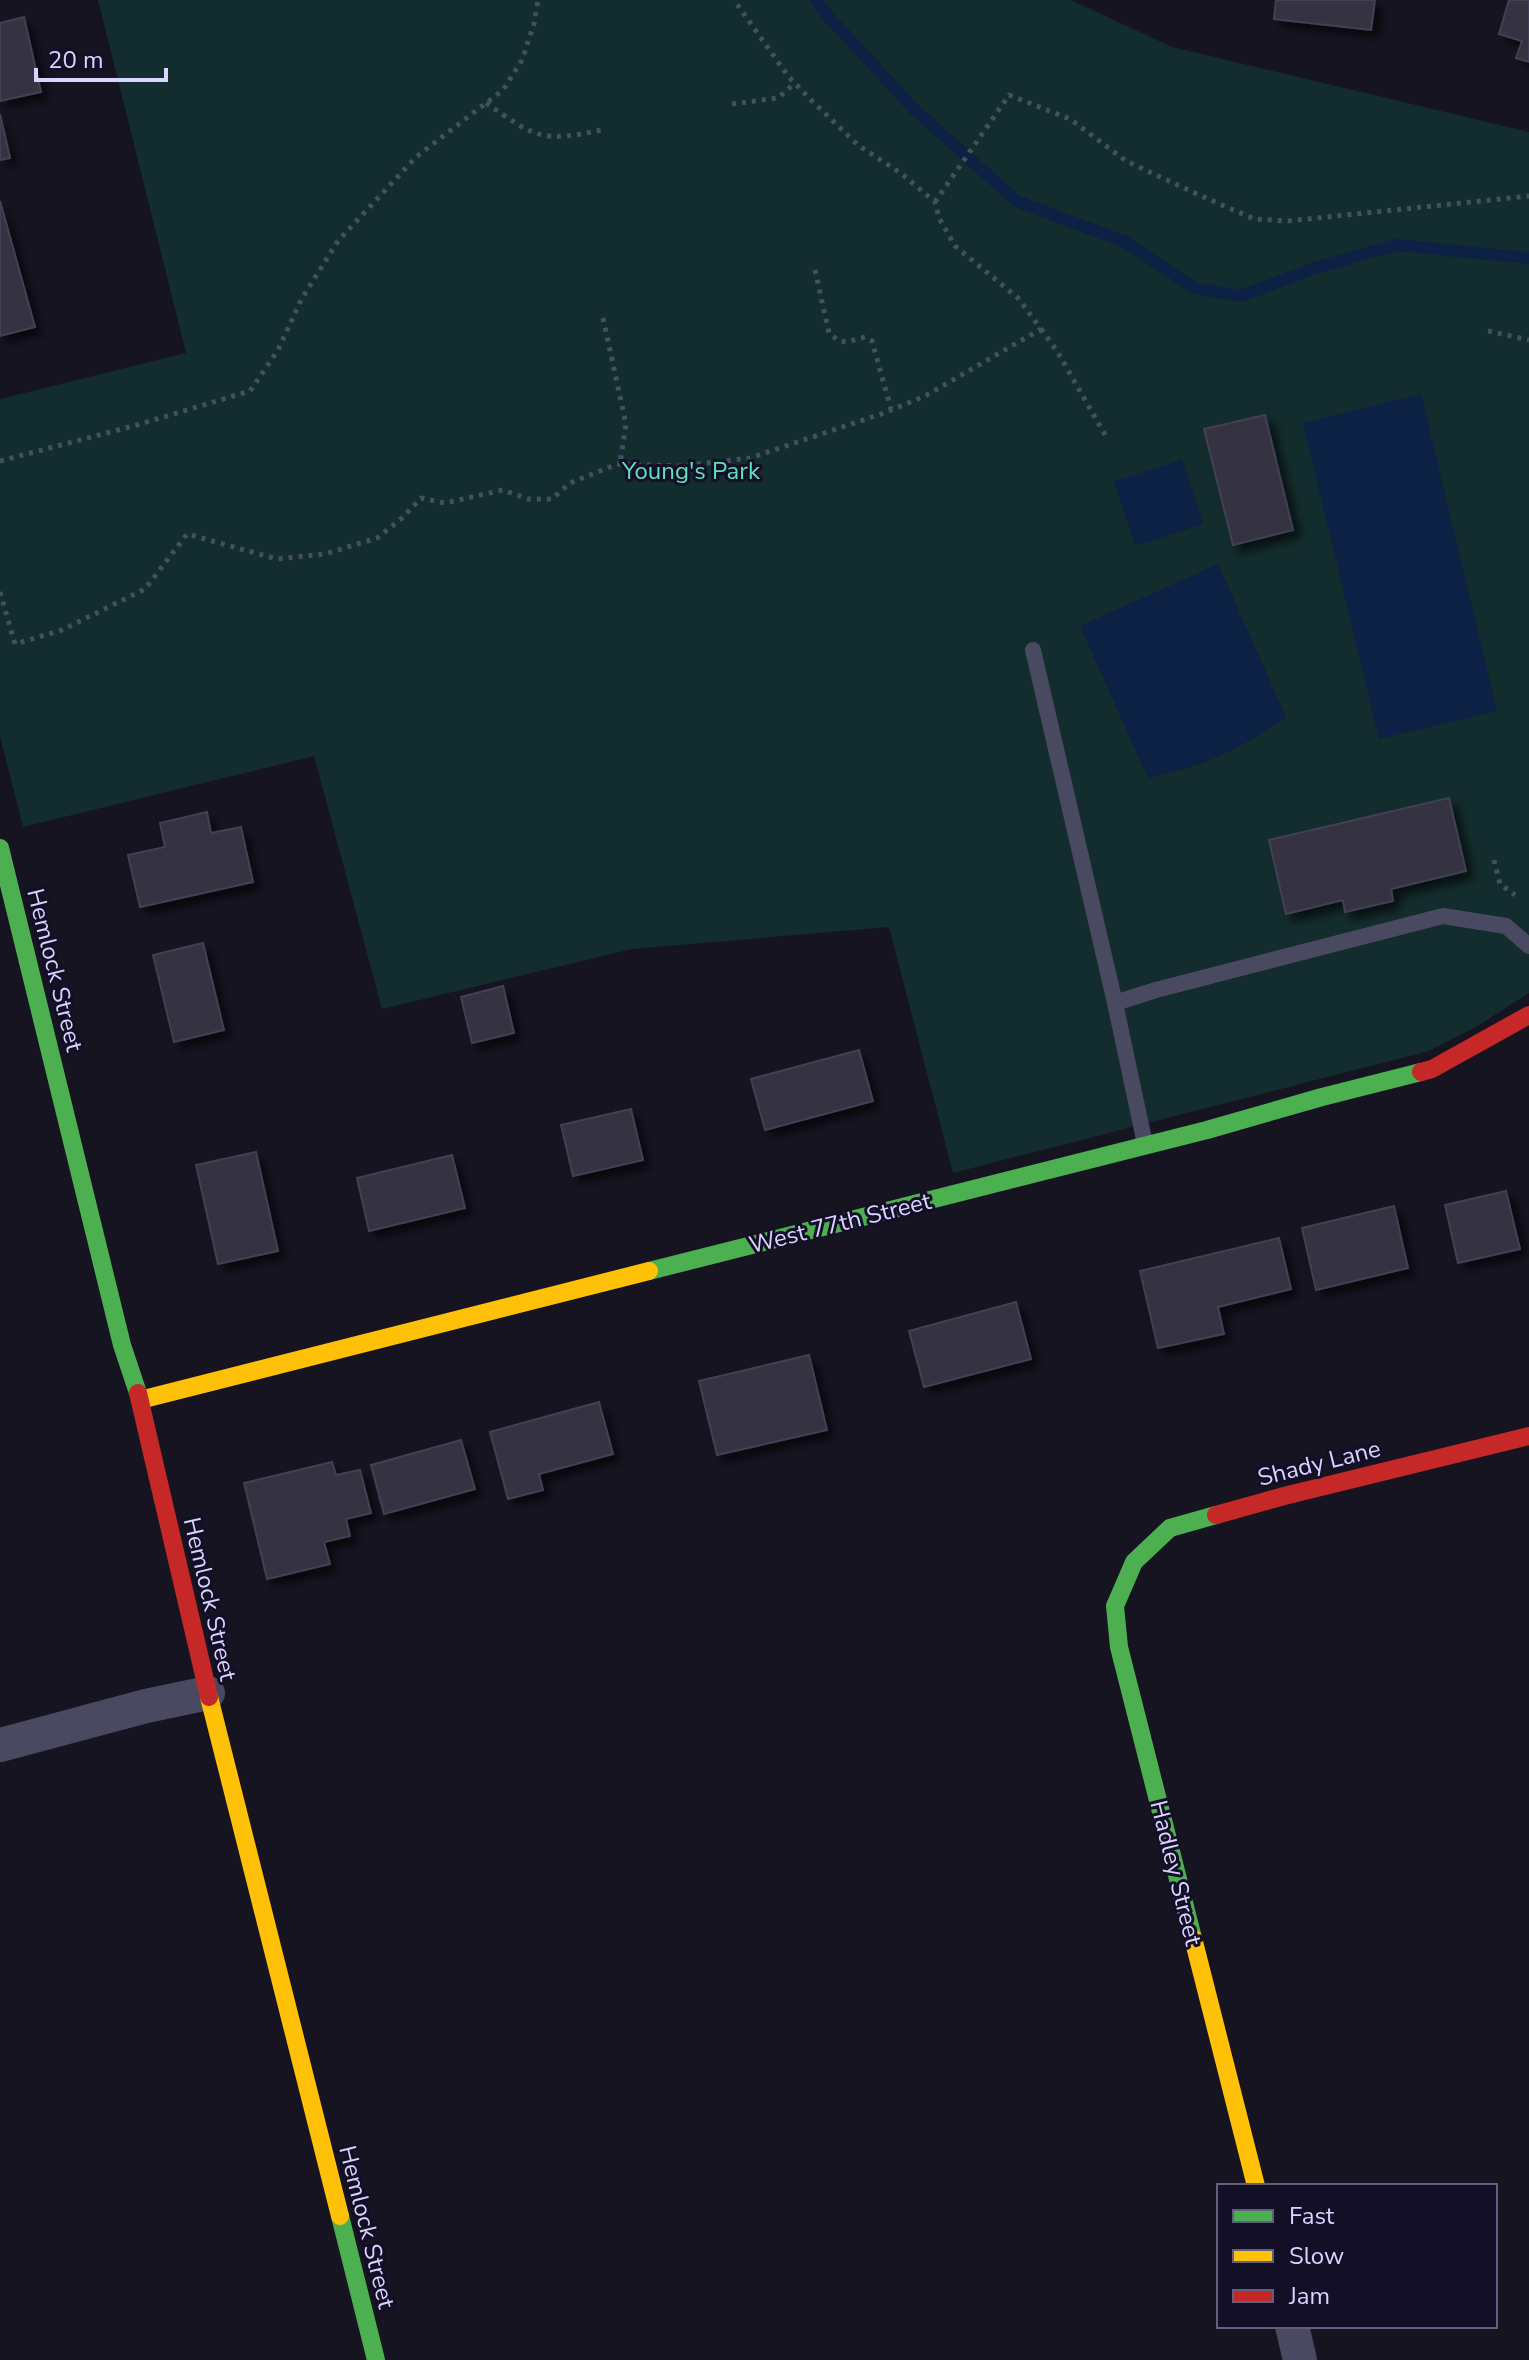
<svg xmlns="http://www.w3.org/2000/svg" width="1529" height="2360" viewBox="0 0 1529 2360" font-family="'Nunito Sans',sans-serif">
<defs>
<filter id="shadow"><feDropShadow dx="7" dy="7" stdDeviation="4" flood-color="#0009"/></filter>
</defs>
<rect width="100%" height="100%" fill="#161421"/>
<path fill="#132c2d" d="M98 0H1071L1172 47 1529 132V993L1476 1027 1429 1051 953 1173 889 927 632 949 382 1009 314 756 23 827 0 736V399L186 353Z"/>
<path fill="#0d2144" d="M1421 394 1497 711 1379 739 1303 423Z
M1182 460 1203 524 1135 546 1114 481Z
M1218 564 1286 717C1239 750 1205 766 1148 778L1080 626Z"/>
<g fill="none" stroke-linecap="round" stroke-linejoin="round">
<path stroke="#0d2144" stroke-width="12" d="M816 0 828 16 915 110 1018 202 1126 242 1195 288 1241 296 1315 268 1396 245 1529 258"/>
</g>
<path fill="#343243" stroke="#433f54" stroke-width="2" filter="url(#shadow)" d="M1276 0H1375L1371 30 1274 19Z
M1509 0H1529V62L1516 58 1522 41 1499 34Z
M24 17 41 92 0 101V23Z
M0 114 10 158 0 160Z
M0 201 35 327 0 336Z
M1265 415 1293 530 1233 545 1204 429Z
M1449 798 1466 871 1391 889 1393 901 1345 912 1343 900 1286 914 1269 840Z
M207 812 211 833 241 827 253 882 140 907 128 855 165 847 160 823Z
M203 943 224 1030 174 1042 153 955Z
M503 986 514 1033 472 1043 461 997Z
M859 1050 873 1101 765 1130 751 1079Z
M631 1109 643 1160 573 1176 561 1125Z
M256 1152 278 1251 218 1264 196 1165Z
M452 1155 465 1208 369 1231 357 1178Z
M1506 1191 1520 1249 1458 1263 1445 1205Z
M1394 1206 1408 1268 1316 1290 1302 1228Z
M1279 1238 1291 1289 1218 1307 1224 1334 1158 1348 1140 1271Z
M1016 1302 1031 1359 924 1387 909 1331Z
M809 1355 827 1430 717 1455 699 1381Z
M599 1402 613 1454 539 1474 543 1490 508 1499 490 1432Z
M461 1440 475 1489 384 1514 371 1465Z
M332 1462 336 1475 360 1470 371 1513 346 1519 350 1536 324 1542 330 1564 267 1579 244 1483Z"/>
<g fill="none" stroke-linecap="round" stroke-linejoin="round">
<path stroke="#44505f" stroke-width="5" stroke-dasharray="4 6" stroke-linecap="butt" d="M486 103C535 137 541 143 601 130
M732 104 778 98 795 83
M935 202 1009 95 1070 119 1126 161 1197 194 1254 219 1288 221 1529 196
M815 270 829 333 839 341 847 342 865 337 872 341 891 409
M603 318 626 424 620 464
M1041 329 1057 351 1108 440
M1488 331 1529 340
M0 461 137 425 250 391 278 350 302 298 338 241 416 157 503 90 522 60 534 24 538 0
M0 592 15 644 62 630 145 589 187 534 277 559 325 554 377 538 401 519 421 498 445 503 503 490 528 499H552L570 483 617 464 681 466 750 458 884 413 925 396 1041 329 1018 298 955 246 939 218 935 202 902 174 858 145 810 99 788 76 734 0
M1494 860 1500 884 1515 895"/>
<path stroke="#4a4962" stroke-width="16" d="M1033 650 1115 1003 1145 1144
M1115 1003 1156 990 1443 916 1506 926 1529 946"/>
<path stroke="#4a4962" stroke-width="34" d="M0 1745 146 1706 208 1693
M1292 2326 1300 2360"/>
<path stroke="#4caf50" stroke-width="18" d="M0 848 122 1345 138 1393
M649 1271 1207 1130 1322 1097 1421 1072
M1193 1938 1119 1647 1115 1606 1134 1562 1170 1528 1216 1515
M340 2216 376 2360"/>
<path stroke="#ffc107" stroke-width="18" d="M140 1400 649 1271
M209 1697 340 2216
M1193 1938 1256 2186"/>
<path stroke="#c62828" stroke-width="18" d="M1421 1072 1432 1069 1529 1015
M138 1393 209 1697
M1216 1515 1284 1496 1529 1436"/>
</g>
<g text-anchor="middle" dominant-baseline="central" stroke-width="6" stroke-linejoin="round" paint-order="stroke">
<g font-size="24" fill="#5fe0c0" stroke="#130f26">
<text x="691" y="471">Young's Park</text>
</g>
<g font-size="24" fill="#d9d4ff" stroke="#130f26">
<text transform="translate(55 970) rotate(76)">Hemlock Street</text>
<text transform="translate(840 1223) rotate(-14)">West 77th Street</text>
<text transform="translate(1319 1463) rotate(-14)">Shady Lane</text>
<text transform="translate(210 1599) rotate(77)">Hemlock Street</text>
<text transform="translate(1176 1873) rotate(76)">Hadley Street</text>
<text transform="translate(367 2227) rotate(76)">Hemlock Street</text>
</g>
</g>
<rect x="1217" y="2184" width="280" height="144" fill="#130f26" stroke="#625e7d" stroke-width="2"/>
<rect x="1233" y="2210" width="40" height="12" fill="#4caf50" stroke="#625e7d" stroke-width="2"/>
<text x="1289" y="2224" font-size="24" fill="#d9d4ff">Fast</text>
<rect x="1233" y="2250" width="40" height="12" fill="#ffc107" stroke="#625e7d" stroke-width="2"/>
<text x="1289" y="2264" font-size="24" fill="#d9d4ff">Slow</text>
<rect x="1233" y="2290" width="40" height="12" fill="#c62828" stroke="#625e7d" stroke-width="2"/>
<text x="1289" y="2304" font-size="24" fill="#d9d4ff">Jam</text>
<path d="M36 68v12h130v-12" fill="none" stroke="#d9d4ff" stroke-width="4"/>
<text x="48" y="68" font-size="24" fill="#d9d4ff" stroke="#130f26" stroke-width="6" paint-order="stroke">20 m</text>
</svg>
